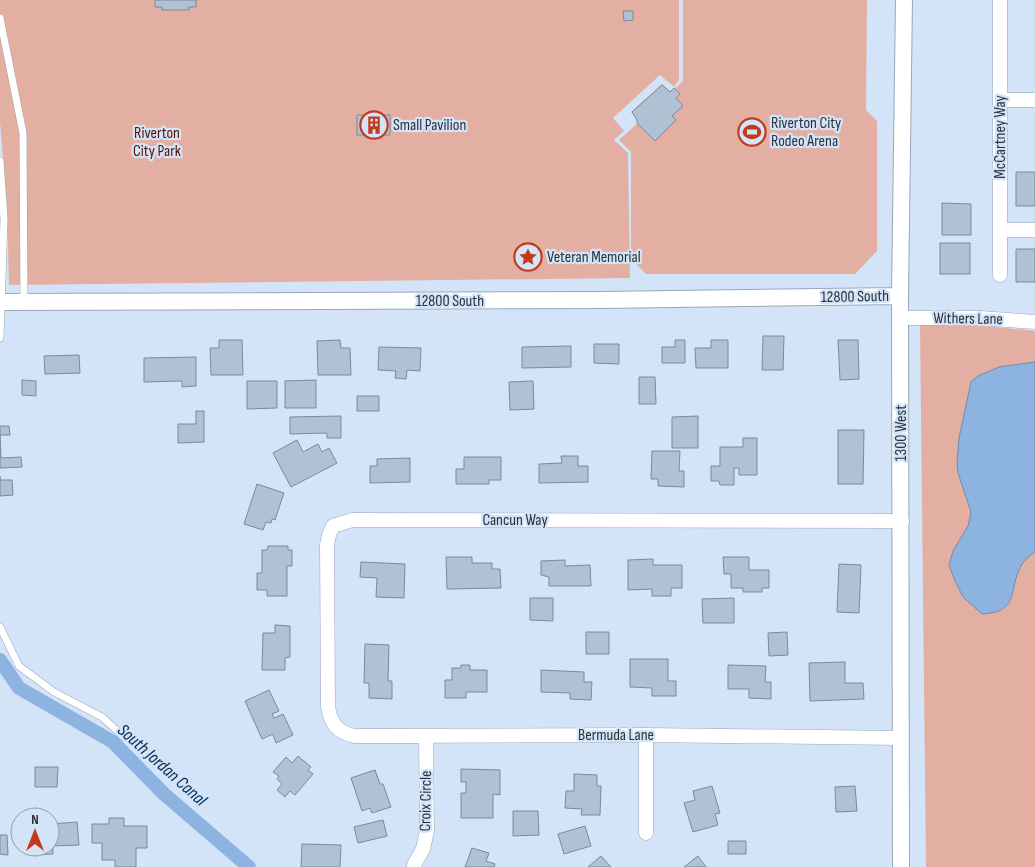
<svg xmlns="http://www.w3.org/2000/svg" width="1035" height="867" viewBox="0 0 1035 867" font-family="'Sofia Sans Condensed',sans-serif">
<rect width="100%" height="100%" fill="#d3e4f8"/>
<path fill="#e4afa3" d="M0 0H679V80L674 87 660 75 613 118 624 131 614 140 628 153 630 278 9 285 7 207 0 122Z
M683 0H867L866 110 877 121V251L855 274H646L631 259V152L619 140 639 122 631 112 662 84 671 92 683 81Z
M920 325H975L1035 331V867H926Z"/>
<path fill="#8db3e1" stroke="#6f8cae" d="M1035 362V552C1029 556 1022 562 1019 570 1009 593 1018 612 982 614L963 597 955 581 949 565 953 551 968 526 971 512 958 473 957 463 959 438 971 382 978 376 999 367Z"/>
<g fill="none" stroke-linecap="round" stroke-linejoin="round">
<path stroke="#8db3e1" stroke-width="14" d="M0 660 19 688 113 742 164 794 249 867"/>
</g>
<path fill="#b1c1d4" stroke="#7a899b" d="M155 0H196V7H189V10H162V7H155Z
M623 11H633V20L624 21Z
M662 85 670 92 674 88 680 94 676 98 683 106 672 116 676 120 655 141 637 123V120L632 112Z
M357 115H390V135H357Z
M1016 172H1035V206H1016Z
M942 203 971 204V235H942Z
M940 243H970V274H940Z
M1016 249H1035V282H1016Z
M763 336H784L783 370H762Z
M219 340H242L243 375H211L210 348H219Z
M340 340 341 348H350L351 375H318L317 341Z
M675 340H685V363H662V347H675Z
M711 340H728V368H696L695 348H711Z
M838 340H858L859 379 840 380Z
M594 344H619V364L594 363Z
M571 346V367L522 368V347Z
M379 347 421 348 420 371 407 370 406 379 395 378 396 371 378 370Z
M79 355 80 373 45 374 44 356Z
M196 357V386L182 387V381L144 382V358Z
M639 377H655L656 404H639Z
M22 380 36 381V396L22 395Z
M316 380V408H285V381Z
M247 381H277V408L247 409Z
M533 381 534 409 510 410 509 382Z
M357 396H379V411H357Z
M196 411H204V442L178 443V424H196Z
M341 416V438H327V433L290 434V417Z
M698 416V448H672V417Z
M0 426H9L10 435H0L1 458 21 457 22 467 0 468Z
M838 430H864L863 484H838Z
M743 438H757V475H739V468H734V485H720L719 481H711V466H720V447H743Z
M297 440 303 452 318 444 322 452 329 448 337 463 291 487 273 453Z
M652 451H680L679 471H684V487L658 486V479H651Z
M561 456H578V466H588V482L539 483V464L562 463Z
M464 457H501V480H489V484H456V469H464Z
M410 458V482L370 483V466H377V459Z
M0 476V480H12L13 495 0 496Z
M257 484 284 493 275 520 272 519 271 523 266 522 263 530 244 524Z
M268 546H288V550H292V566H287V596H267V590H257V573H262V550H267Z
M446 557H472V563H492V569H500L501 588 447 589Z
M723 557H749V570H769V588H762V592H743V588H731V574H724Z
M653 559V565H682V588H671V596H652V589L628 590V560Z
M565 560V566L590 565 591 586H549V577L541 575V561Z
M361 562 405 564 404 598 376 597 377 578 360 577Z
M839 564 861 565 859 613 837 612Z
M530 598H553V621L530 620Z
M734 598V623H703L702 599Z
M275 625 290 626V657L285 658V670H262L263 633H275Z
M586 632H609V654H586Z
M787 632 788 655 769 656 768 633Z
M365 644 389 645 388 681H392V699L369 698V683H364Z
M630 659H668V681H676V696H652V688L630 687Z
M845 662V683H863L864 699 810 701 809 663Z
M461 665H470V670H487V692H466V698H445V680H452V668H461Z
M728 665 766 666 765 682H771V699L749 698V689H728Z
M541 670 584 672V682H592L591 700 570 699V693L541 692Z
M269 690 279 711 272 714 274 718 283 714 293 735 276 743 273 734 262 739 245 701Z
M298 756 311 767 308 770 313 774 295 795 290 791 285 797 277 790 282 784 277 779 279 776 273 772 286 757 292 763Z
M35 767H58L57 787H35Z
M461 769 500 770V795L493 794V818H461V793H466V782H461Z
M375 770 380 784H383L391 807 372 813 370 808 362 811 351 778Z
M574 774 597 775V786H601L600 815H581L582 809 565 808 566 791H574Z
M712 786 720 813 715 814 718 825 693 832 684 803 695 800 693 791Z
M855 786 857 811 836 812 835 787Z
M513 811H538L539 835 513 836Z
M109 818H124V826H147V848H136V867H115V860H102V843H92V824H109Z
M383 820 387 836 358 843 354 827Z
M77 822 79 845 53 846V854L34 855V847H50V824Z
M585 826 591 846 564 854 558 834Z
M0 835H7L8 855 0 854Z
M728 841H746V854H728Z
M302 844 341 845 340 867H301Z
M472 848 489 853 486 861 495 864 494 867H465Z
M601 856 611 867H588Z
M698 856 706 867H684Z"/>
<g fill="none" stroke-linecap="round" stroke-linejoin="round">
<g stroke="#98a8ba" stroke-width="8">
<path id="service" d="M0 18 23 133 24 302
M0 161 4 219 0 338
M0 627 19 666 54 692 102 717 124 737"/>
</g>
<g stroke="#98a8ba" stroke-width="15">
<path id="minor" d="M1000 100H1035
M1000 230H1035
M1000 275V0
M901 318H980L1035 322
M900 738 646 735 354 736C337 732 331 724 328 707L327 545 329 535 333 526 352 520 902 521
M646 833V735
M414 865 423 849 427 831 426 736"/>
</g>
<g stroke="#98a8ba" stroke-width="18">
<path id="tertiary" d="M0 302 602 300 900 296
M901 867 900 296 904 0"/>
</g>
<use href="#service" stroke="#fff" stroke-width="7"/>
<use href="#minor" stroke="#fff" stroke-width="14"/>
<use href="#tertiary" stroke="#fff" stroke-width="16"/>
</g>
<defs>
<g id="building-ring" transform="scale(1.4375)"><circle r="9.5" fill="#d3e4f8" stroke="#c3391c" stroke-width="1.5"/><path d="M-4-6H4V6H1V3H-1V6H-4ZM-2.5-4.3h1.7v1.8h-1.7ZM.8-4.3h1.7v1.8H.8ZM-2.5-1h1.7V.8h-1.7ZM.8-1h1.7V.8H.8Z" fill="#c3391c"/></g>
<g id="stadium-ring" transform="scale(1.4375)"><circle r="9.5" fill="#d3e4f8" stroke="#c3391c" stroke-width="1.5"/><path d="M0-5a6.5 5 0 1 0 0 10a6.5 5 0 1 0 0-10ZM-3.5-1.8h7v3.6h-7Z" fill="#c3391c"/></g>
<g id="sight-ring" transform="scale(1.4375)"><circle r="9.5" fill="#d3e4f8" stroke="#c3391c" stroke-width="1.5"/><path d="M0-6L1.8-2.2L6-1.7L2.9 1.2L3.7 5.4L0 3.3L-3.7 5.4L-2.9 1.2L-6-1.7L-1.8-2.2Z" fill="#c3391c"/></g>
</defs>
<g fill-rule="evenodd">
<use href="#building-ring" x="374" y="125"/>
<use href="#stadium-ring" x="752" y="132"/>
<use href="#sight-ring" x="528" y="257"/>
</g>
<g text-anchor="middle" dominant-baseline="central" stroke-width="4.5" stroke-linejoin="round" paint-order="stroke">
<g font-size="16" fill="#2a3038" stroke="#d3e4f8" text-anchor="start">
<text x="771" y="123">Riverton City<tspan x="771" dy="18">Rodeo Arena</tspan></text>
<text x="393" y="125">Small Pavilion</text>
<text x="547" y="257">Veteran Memorial</text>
</g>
<g font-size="16" fill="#580e01" stroke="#d3e4f8">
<text x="157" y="133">Riverton<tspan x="157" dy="18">City Park</tspan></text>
</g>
<g font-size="16" fill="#2a3038" stroke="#d3e4f8">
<text transform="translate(1000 137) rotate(-90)">McCartney Way</text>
<text transform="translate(855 297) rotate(-1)">12800 South</text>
<text x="450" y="301">12800 South</text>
<text transform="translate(968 319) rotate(1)">Withers Lane</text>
<text transform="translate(901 433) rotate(-90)">1300 West</text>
<text x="515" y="520">Cancun Way</text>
<text x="616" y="735">Bermuda Lane</text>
<text transform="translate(426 801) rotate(-89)">Croix Circle</text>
</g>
<g font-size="18" font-style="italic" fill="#012a53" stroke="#d3e4f8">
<text transform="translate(162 765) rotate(42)">South Jordan Canal</text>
</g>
</g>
<g transform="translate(35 832)"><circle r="24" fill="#d3e4f8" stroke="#8f9cab"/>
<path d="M0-4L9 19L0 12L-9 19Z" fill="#c3391c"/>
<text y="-8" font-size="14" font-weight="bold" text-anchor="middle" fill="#2a3038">N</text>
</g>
</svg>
